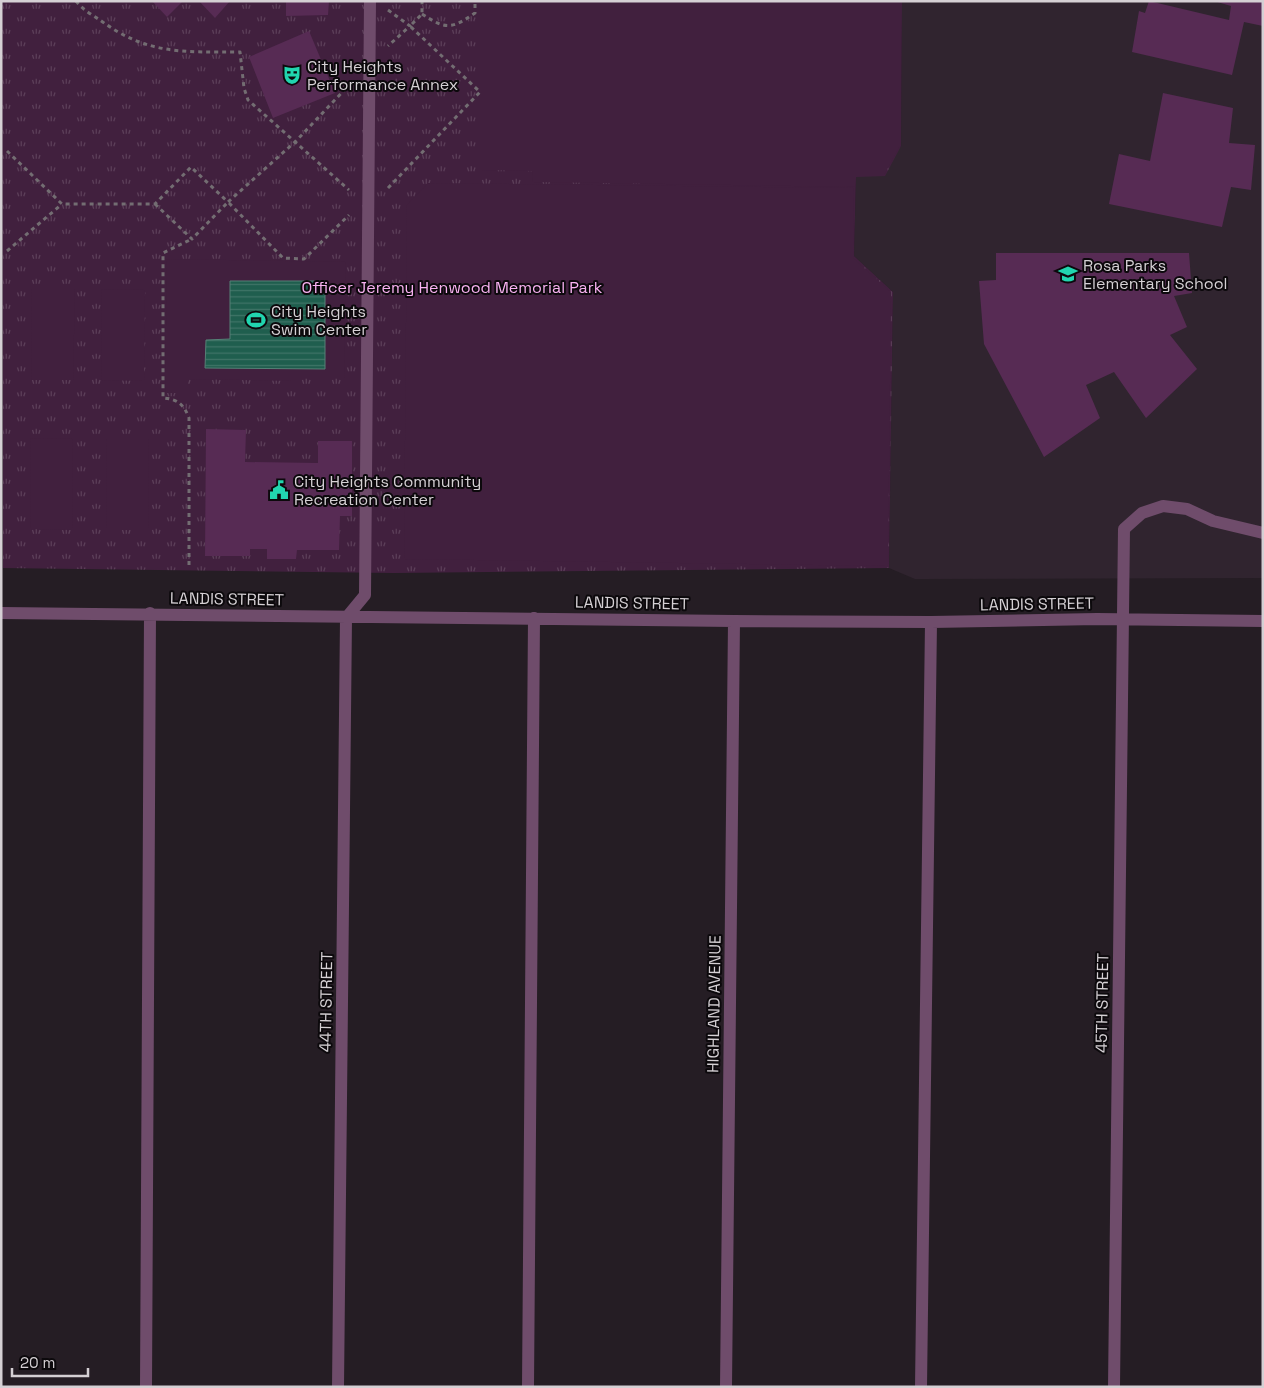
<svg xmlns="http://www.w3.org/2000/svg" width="1264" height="1388" viewBox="0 0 1264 1388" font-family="'Space Grotesk',sans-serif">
<defs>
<pattern id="grass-tufts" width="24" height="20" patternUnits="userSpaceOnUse" patternTransform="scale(1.25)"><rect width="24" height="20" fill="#41203e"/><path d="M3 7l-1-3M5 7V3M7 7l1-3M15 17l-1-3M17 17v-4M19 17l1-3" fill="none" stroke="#5c3f59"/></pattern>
<pattern id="water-rules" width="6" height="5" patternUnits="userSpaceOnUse" patternTransform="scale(1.25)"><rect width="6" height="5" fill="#1f5e4e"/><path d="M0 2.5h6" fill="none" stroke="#3f7467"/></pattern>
</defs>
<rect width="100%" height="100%" fill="#251d24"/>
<path fill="#30242f" d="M902 1H1263V578L915 579 889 568 893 292 854 256 856 177 901 146Z"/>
<path fill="url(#grass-tufts)" d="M2 1H902L901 146 885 176 856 177 854 256 893 292 889 568 394 573 3 568Z"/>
<path fill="#41203e" d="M480 1H900V146L884 175H855V187L533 182 532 171 480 170Z
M428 183 854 188 853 258 891 292 888 566 404 559 407 205Z
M167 259 346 262 344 378H293V381L187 379V393H165Z
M32 289H75L73 380H31Z
M102 289 145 290 144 381 101 380Z
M31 438 73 439 72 530 30 529Z
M107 439H149L148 530H106Z"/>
<path fill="url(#water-rules)" stroke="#568076" d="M230 281H325V369L205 368 206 340 230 339Z"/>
<path fill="#572b54" d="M152 1H183L167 17Z
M199 1H230L215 18Z
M286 1H329L328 15 286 16Z
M1149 1 1229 20 1231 6 1214 1H1263V26L1244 22 1232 75 1132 52 1139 11 1145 13Z
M309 31 335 93 273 118 249 57Z
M1163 93 1233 108 1229 143 1255 145 1251 190 1231 187 1222 227 1109 204 1119 154 1150 161Z
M996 253H1189L1192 293 1174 296 1187 327 1170 335 1197 369 1146 418 1114 372 1086 385 1100 418 1044 457 984 344 979 281 996 280Z
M206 429 246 430 245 462 318 463V441H352V516H340L339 550H297L296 559H267V549H250V556H205Z"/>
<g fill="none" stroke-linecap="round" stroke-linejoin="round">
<path stroke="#736d72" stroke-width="3" stroke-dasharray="4 4" stroke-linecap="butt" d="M76 1C82 9 92 15 100 20 147 55 184 52 240 52L244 88 248 100 349 190
M388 10 410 26 388 46
M422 14C446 30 452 29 475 13V1
M7 151 62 204H155L191 167 228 202 296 141 350 84
M388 188 480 92 410 26 422 14V1
M155 204 192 239 228 202 283 258 304 259 349 215
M7 251 62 204
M189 565V418C184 405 178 399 163 398V253L192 239"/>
<path stroke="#6f4c6b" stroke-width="12" d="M1 613 734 621 931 622 1097 619 1263 621
M146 1387 150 613
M338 1387 346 618 365 595 370 1
M528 1387 534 618
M726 1387 734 621
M921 1387 931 622
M1114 1387 1124 529 1142 513 1163 506 1187 509 1213 521 1263 533"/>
</g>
<defs>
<g id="theatre-bare" transform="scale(1.5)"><path d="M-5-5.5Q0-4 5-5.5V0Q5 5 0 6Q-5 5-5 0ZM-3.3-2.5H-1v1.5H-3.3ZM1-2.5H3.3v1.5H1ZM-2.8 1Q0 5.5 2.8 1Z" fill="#21d5af" stroke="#0c090c" stroke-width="2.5" paint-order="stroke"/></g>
<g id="school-bare" transform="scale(1.5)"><path d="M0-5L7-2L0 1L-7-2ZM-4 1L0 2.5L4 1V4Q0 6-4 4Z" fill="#21d5af" stroke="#0c090c" stroke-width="2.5" paint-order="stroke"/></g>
<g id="stadium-bare" transform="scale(1.5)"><path d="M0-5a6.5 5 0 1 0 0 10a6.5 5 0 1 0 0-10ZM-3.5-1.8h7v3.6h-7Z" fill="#21d5af" stroke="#0c090c" stroke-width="2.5" paint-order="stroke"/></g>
<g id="civic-bare" transform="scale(1.5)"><path d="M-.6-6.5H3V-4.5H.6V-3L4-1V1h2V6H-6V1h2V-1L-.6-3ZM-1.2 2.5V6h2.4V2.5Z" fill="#21d5af" stroke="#0c090c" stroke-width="2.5" paint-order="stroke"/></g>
</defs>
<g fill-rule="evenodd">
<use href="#theatre-bare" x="292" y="75"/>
<use href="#school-bare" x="1068" y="274"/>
<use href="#stadium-bare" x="256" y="320"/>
<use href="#civic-bare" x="279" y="490"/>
</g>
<g text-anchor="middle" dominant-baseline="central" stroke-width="4" stroke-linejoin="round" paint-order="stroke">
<g font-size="16" fill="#d5d0d4" stroke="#0c090c" text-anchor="start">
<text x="307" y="66">City Heights<tspan x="307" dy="18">Performance Annex</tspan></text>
<text x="1083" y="265">Rosa Parks<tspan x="1083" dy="18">Elementary School</tspan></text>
<text x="271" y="311">City Heights<tspan x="271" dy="18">Swim Center</tspan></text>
<text x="294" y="481">City Heights Community<tspan x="294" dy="18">Recreation Center</tspan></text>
</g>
<g font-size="16" fill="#f9b2f2" stroke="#0c090c">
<text x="452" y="287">Officer Jeremy Henwood Memorial Park</text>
</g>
<g font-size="16" fill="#d5d0d4" stroke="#0c090c">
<text transform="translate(227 599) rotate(1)">LANDIS STREET</text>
<text transform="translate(632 603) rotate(1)">LANDIS STREET</text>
<text transform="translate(1037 604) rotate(-1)">LANDIS STREET</text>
<text transform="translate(326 1002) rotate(-89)">44TH STREET</text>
<text transform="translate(1102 1003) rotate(-89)">45TH STREET</text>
<text transform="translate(714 1004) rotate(-89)">HIGHLAND AVENUE</text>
</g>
</g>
<rect width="1264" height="1388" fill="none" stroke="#d5d0d4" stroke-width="5"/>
<path d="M12 1368v8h76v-8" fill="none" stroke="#d5d0d4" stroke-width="2.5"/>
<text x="20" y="1368" font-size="15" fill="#d5d0d4" stroke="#0c090c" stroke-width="4" paint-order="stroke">20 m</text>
</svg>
